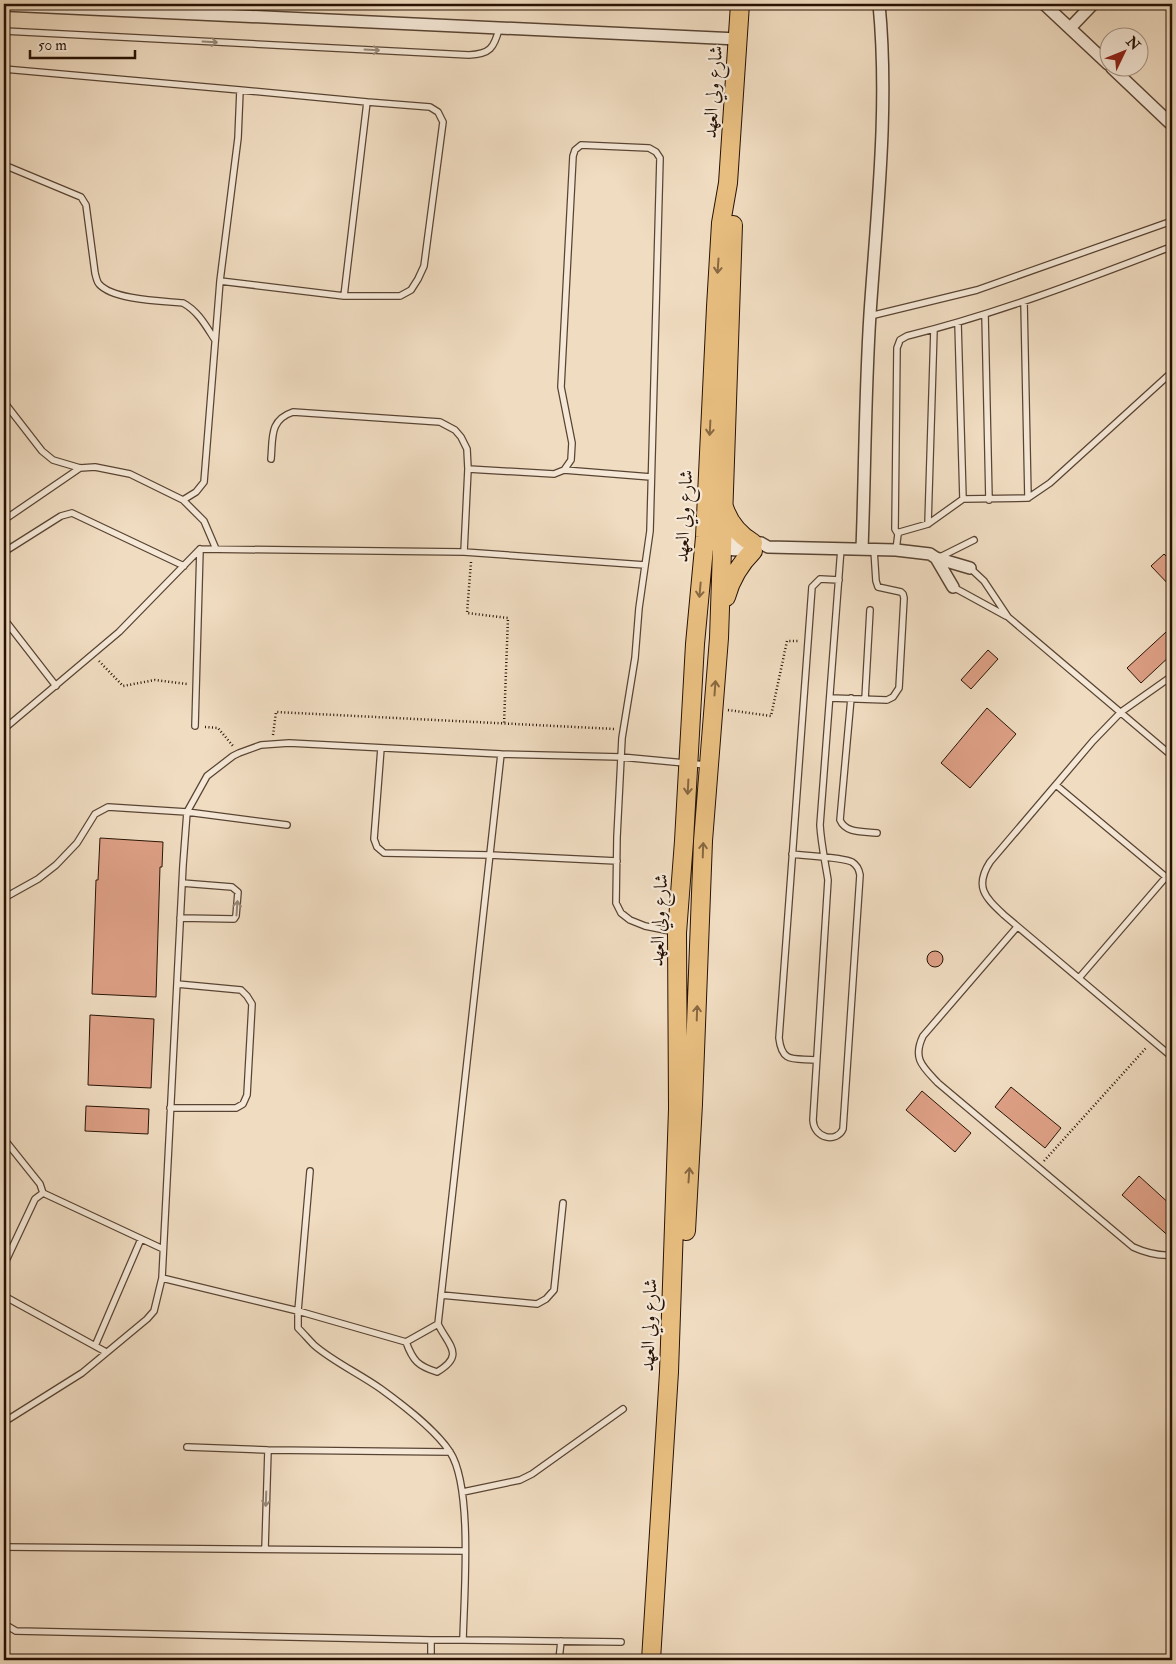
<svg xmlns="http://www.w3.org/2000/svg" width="1176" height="1664" viewBox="0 0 1176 1664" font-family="'IM FELL Double Pica',Amiri,serif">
<rect width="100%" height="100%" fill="#f0dcc1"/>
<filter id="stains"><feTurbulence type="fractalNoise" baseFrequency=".004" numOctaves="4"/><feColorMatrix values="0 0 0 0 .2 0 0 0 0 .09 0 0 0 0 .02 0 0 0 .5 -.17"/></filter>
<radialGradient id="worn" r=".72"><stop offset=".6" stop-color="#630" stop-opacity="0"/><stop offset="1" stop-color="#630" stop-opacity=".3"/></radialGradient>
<path fill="#dea086" stroke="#271204" d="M1164 554 1172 562V588L1151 566Z
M1166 632 1172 638V654L1141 683 1127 668Z
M988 650 998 659 971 689 961 680Z
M987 708 1016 734 970 788 941 763Z
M100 838 163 842 162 867H160L156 997 92 994 96 880H98Z
M927 959a8 8 0 1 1 16 0a8 8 0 1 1-16 0Z
M90 1015 154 1019 151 1088 88 1085Z
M1011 1087 1061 1128 1045 1148 995 1107Z
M922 1091 971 1133 955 1152 906 1110Z
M86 1106 149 1109 148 1134 85 1131Z
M1139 1176 1172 1206V1239L1122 1195Z"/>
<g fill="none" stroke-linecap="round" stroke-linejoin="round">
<g stroke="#594433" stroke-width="8">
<path id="lane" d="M4 31 469 55C490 54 494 48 499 29
M4 69 240 90 238 138 220 281 204 482 196 492 183 500
M4 165 81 197 86 205 95 273C96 277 97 282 99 284 113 300 162 301 183 303 198 311 206 326 215 340
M220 281 344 296H400L411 290 418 279 424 266 443 122 438 112 430 107 367 102 240 90
M344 296 367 102
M1024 302 1028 498
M985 314 989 500
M870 316 977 290 1172 221
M958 323 963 499
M4 402 42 451 53 460 80 468 95 467 130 474 183 500 204 521 216 549
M271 459C273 438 269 420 293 412L440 422 455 430 461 437 467 449 468 469 464 552
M468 469 554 474 564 470 571 460 572 443 561 387 573 156 575 150 581 145 649 148 656 152 660 158 650 531 639 608 635 658 622 738 617 837 616 903 621 913 630 920 645 926 675 932
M564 470 651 477
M4 520 80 468
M928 524 934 329
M898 534 895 529 897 348 900 340 907 336C996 314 1082 281 1168 248L1172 251
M896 550 898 534 900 532 928 524 963 499 1028 498 1050 483 1172 372
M4 552 61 516 72 513 184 566
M938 558 974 540
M970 568 984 581 1008 617 1172 756
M953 587 1006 616
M4 619 56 686
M1172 676 1121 712 1093 741 990 862C974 887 985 897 1004 915L1172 1057
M830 698 887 700 893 697 899 688 904 598 903 594 901 592 878 587 876 581 874 550
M851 698 840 820C846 834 864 831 877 833
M865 699 870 610
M195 726 200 549 464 552 645 565
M4 729 119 632 200 549
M381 748 374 839 377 847 384 853 490 855 617 861
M1056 785 1172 882
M792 854C806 856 842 857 852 862 857 865 859 869 860 875L843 1129C837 1143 814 1139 813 1120L828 880C825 861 821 843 820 825L841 548
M4 898 38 879 56 865 77 843 95 814 108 807 187 812 287 825
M180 918 234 919 236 916 238 892 232 887 182 883
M1017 927 923 1036C912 1059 923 1067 938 1083L1133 1247C1146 1253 1157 1256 1172 1255
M1079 978 1166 877
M816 1060C794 1058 782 1064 779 1038L812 587 820 579 839 580
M170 1108H236L243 1104 247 1095 252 1004 247 996 241 990 177 984
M4 1139 40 1184 43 1193
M43 1193 163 1249
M4 1265 35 1199 43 1193
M162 1278 298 1311 406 1342C413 1361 418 1366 437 1372 466 1355 448 1345 438 1324L501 754
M441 1295 537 1304 546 1299 554 1290 563 1203
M4 1296 106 1352
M406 1342 438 1324
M95 1346 141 1239
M4 1422 82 1373 147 1319 154 1311 162 1278 183 865 187 812 207 776 233 756 239 753 261 745 289 743 501 754 621 757 706 765
M187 1447 268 1450 450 1452
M463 1492 520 1480 532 1474 623 1409
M4 1547 465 1551
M265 1549 268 1450
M4 1624 16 1631 431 1640H463C464 1596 473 1487 450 1452 435 1429 403 1405 381 1389 360 1374 332 1361 314 1345 309 1340 304 1334 298 1328V1311L310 1171
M463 1640 621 1642
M431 1660V1640
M559 1660 561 1641"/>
</g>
<g stroke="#594433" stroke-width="14">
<path id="street" d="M1044 4 1108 64
M4 5 738 39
M1070 28 1093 4
M1112 68 1172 125
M717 540 761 543 768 547 896 550 930 554 936 558 953 587
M717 547 722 549 755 551
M862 549C865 470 865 392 870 314 877 210 889 107 879 4
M936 558 970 568"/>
</g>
<g stroke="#271204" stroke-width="20">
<path id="primary" d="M724 507C729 523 738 534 753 543
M726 597C731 579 739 565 753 551
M686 1231 693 1104 703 841 719 638 733 225
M651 1660 669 1372 678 1109 677 933 684 841 695 644 705 537 716 307 721 223 728 183 740 4"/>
</g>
<path stroke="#271204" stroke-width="2.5" stroke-dasharray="1 2.5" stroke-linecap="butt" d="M471 562 467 613 508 618 504 724
M99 661 123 686 155 680 187 684
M728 710 771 716 787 641H798
M205 727 218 728 233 746
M273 735 276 712 615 729
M1044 1161 1146 1048"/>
<use href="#lane" stroke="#f5e8d7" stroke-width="5.5"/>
<use href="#street" stroke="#f5e8d7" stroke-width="11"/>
<use href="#primary" stroke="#e8be80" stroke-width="18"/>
</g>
<defs><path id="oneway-shaft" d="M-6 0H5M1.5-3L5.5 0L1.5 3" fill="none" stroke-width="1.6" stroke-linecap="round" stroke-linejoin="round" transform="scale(1.25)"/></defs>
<g stroke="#988878">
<use href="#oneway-shaft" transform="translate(210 42) rotate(3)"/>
<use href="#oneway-shaft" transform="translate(372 50) rotate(3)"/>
<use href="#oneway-shaft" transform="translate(237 908) rotate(-86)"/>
<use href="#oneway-shaft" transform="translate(266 1499) rotate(92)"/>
</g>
<g stroke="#886842">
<use href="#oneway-shaft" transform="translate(718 266) rotate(94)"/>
<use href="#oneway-shaft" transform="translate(710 428) rotate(93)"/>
<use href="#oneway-shaft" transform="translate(700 590) rotate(95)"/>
<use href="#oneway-shaft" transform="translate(715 688) rotate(-86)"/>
<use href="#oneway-shaft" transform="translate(688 787) rotate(93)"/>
<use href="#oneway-shaft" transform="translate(703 850) rotate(-88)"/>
<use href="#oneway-shaft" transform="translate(697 1013) rotate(-88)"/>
<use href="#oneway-shaft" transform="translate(689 1175) rotate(-86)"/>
</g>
<g text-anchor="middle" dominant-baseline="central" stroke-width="4.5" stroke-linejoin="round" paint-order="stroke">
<g font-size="19" fill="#271204" stroke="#f5e8d7">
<text transform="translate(713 92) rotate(-86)">شارع ولي العهد</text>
<text transform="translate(684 516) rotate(-87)">شارع ولي العهد</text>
<text transform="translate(659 920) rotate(-87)">شارع ولي العهد</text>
<text transform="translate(649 1325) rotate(-88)">شارع ولي العهد</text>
</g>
</g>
<rect width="1176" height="1664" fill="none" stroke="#f0dcc1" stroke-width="20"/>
<rect x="5" y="5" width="1166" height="1654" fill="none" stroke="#271204" stroke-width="2.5"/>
<rect x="10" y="10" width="1156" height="1644" fill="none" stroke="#271204"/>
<g transform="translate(1124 52) rotate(47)"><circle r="24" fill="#f5e8d7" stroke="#a39283"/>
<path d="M0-4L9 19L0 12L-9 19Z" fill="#8f2418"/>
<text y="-8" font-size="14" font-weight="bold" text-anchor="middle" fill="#271204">N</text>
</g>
<path d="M30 50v8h105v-8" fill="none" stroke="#271204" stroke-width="2.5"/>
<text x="38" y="50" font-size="15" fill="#271204" stroke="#f5e8d7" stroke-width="4" paint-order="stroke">50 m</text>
<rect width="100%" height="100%" filter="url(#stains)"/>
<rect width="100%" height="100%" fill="url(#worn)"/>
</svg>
